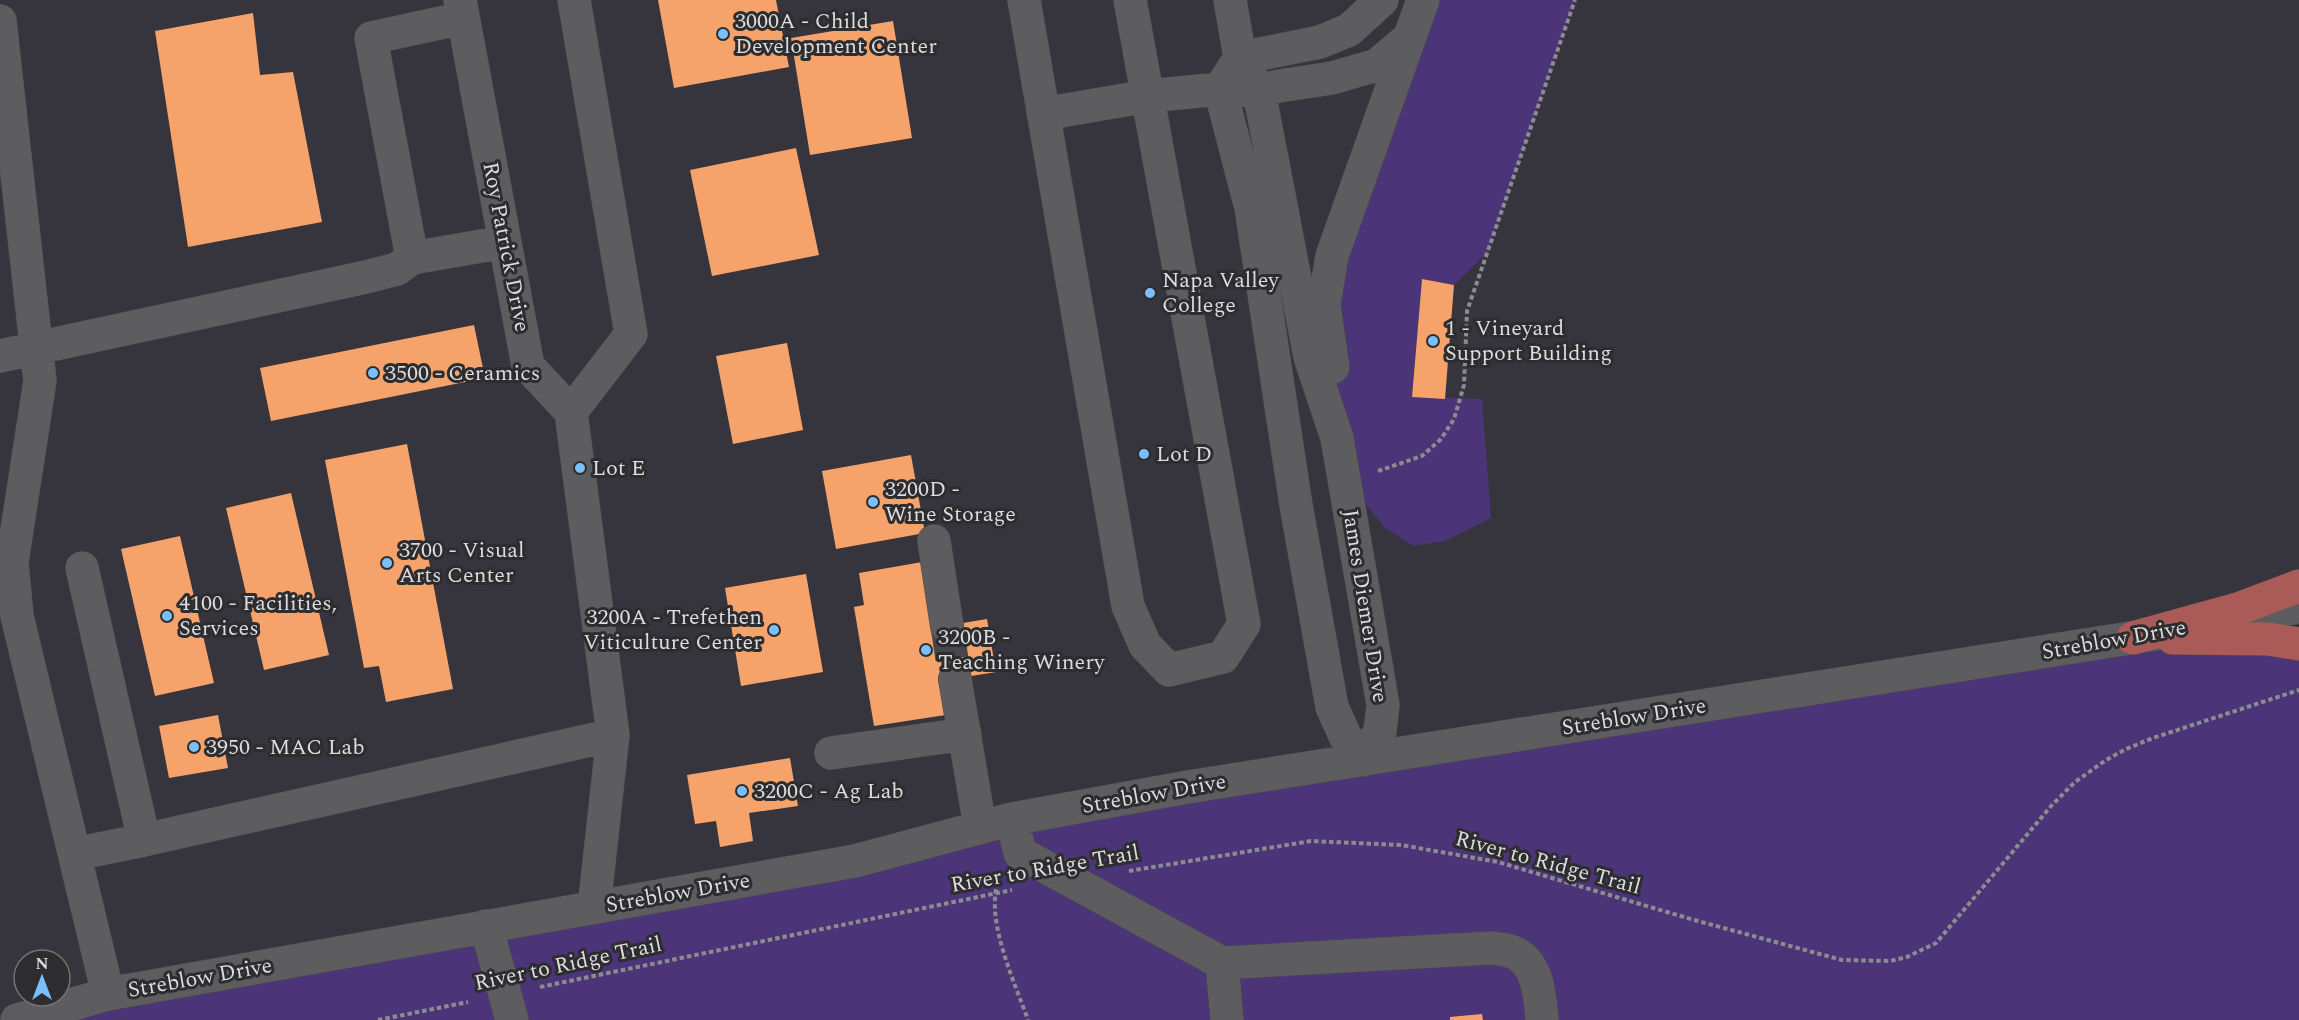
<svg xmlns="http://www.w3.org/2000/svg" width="2299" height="1020" viewBox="0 0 2299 1020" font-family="Spectral,serif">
<rect width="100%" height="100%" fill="#2d2d2f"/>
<path fill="#36343c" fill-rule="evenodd" d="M0 0H2299V586L2238 609 17 1020H0ZM24 960H60V996H24Z"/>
<path fill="#4b3578" d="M1430 0H1575L1488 252 1454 285 1422 279 1412 396 1482 399 1491 518 1445 541 1414 546 1385 528 1344 477 1337 438 1332 256Z
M2133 638 2299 644V1020H17L486 926Z"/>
<path fill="#f5a36b" d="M658 0H776L789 67 674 88Z
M253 13 260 75 293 72 322 222 188 247 155 31Z
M893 21 912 138 810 155 791 38Z
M796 148 819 255 712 276 690 170Z
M1422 279 1454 285 1445 399 1412 397Z
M474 325 485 378 271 421 260 368Z
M787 343 803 430 733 444 716 356Z
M407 444 453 689 386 702 379 666 364 668 325 460Z
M911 455 925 533 836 549 822 471Z
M291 493 329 655 264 670 226 508Z
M180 536 214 683 155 696 121 549Z
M928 561 939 627 987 619 996 672 947 680 952 714 874 726 854 607 864 605 859 573Z
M806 574 823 672 741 686 725 588Z
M218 715 228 768 169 778 159 726Z
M790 758 798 806 749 813 753 841 720 847 716 821 695 824 687 775Z
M1482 1014 1483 1020H1450V1017Z"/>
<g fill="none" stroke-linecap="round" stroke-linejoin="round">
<path stroke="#474749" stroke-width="33" stroke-dasharray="33 16" stroke-linecap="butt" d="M947 626 955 679"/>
<g stroke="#49484a" stroke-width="34">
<path id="minor" d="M460 0 528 366 571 412 613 735 594 908
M1024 0 1128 606 1145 645 1169 670 1223 657 1244 624 1130 0
M1230 0 1240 58 1259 91 1310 357 1337 438 1383 705 1380 731 1364 760
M463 18 371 38 412 258 505 242
M0 21 40 381 12 562 17 616 108 994
M1043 114 1148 96 1220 89 1259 91 1279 86 1332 78 1377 65 1409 38
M0 356 366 277 397 269 412 258
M1333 367 1324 305 1332 256 1423 0
M571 412 631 334 574 0
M934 541 947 626
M82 568 144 840 613 735
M2236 619 2299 607
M955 679 980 827
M831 753 965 734
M1364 760 1345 736 1332 707 1296 505 1251 208 1220 89 1240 58 1320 42 1349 30 1382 0
M1012 819 1020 853 1222 963 1491 948C1497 949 1504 949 1510 951 1538 960 1540 995 1542 1020
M75 854 144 840
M486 926 512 1020
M1222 963 1227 1020
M17 1020 108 994 855 861 1012 819 1188 787 2162 633"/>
</g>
<g stroke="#49484a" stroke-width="34">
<path id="major" d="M2133 638 2238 609 2299 586
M2173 638 2268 639 2299 644"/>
</g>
<path stroke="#8c8c8e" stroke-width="4" stroke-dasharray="4.5 3" stroke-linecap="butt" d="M1378 471 1422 456 1441 439 1454 419 1464 385 1467 311 1575 0
M1129 871 1311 841 1401 845 1498 862 1694 920 1842 960 1890 961 1907 957 1936 943 2052 805 2075 782 2106 760 2126 749 2153 738 2299 690
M998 882C985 920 1015 983 1028 1020
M540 987 1012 890
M378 1020 468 1002"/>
<use href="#minor" stroke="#5d5c5f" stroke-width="33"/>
<use href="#major" stroke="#aa5a57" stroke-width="33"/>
</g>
<g fill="#7abff8" stroke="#2d2d2f" stroke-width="2">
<circle cx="723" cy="34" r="6"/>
<circle cx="1150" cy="293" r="6"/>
<circle cx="1433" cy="341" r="6"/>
<circle cx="373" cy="373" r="6"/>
<circle cx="1144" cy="454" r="6"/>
<circle cx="580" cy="468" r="6"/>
<circle cx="873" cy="502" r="6"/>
<circle cx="387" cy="563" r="6"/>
<circle cx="167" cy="616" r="6"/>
<circle cx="774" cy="630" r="6"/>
<circle cx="926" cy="650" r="6"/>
<circle cx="194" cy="747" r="6"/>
<circle cx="742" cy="791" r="6"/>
</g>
<g text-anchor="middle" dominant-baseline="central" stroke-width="6" stroke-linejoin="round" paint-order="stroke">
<g font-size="22" fill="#dcdbdd" stroke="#2d2d2f" text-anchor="start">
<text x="735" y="21">3000A - Child<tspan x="735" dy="25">Development Center</tspan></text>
<text x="1162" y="280">Napa Valley<tspan x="1162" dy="25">College</tspan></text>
<text x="1445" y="328">1 - Vineyard<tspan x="1445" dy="25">Support Building</tspan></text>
<text x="385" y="373">3500 - Ceramics</text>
<text x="1156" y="454">Lot D</text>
<text x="592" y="468">Lot E</text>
<text x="885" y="489">3200D -<tspan x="885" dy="25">Wine Storage</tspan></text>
<text x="399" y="550">3700 - Visual<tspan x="399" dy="25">Arts Center</tspan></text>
<text x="179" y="603">4100 - Facilities,<tspan x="179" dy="25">Services</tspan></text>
<text x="762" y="617" text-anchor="end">3200A - Trefethen<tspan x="762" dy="25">Viticulture Center</tspan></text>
<text x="938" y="637">3200B -<tspan x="938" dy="25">Teaching Winery</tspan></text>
<text x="206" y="747">3950 - MAC Lab</text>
<text x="754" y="791">3200C - Ag Lab</text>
</g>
<g font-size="22" fill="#dcdbdd" stroke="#2d2d2f">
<text transform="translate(506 247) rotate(79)">Roy Patrick Drive</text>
<text transform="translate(1365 606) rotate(81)">James Diemer Drive</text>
<text transform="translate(2114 640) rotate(-10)">Streblow Drive</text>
<text transform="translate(1634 717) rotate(-9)">Streblow Drive</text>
<text transform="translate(1154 794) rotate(-10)">Streblow Drive</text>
<text transform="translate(1548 863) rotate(15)">River to Ridge Trail</text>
<text transform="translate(1045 869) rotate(-10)">River to Ridge Trail</text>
<text transform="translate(678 893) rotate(-10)">Streblow Drive</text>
<text transform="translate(568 964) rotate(-12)">River to Ridge Trail</text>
<text transform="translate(200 978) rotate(-10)">Streblow Drive</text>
</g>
</g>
<g transform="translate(42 978)"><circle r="28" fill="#2d2d2f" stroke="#737375" stroke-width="1.5"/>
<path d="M0-4.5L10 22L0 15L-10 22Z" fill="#7abff8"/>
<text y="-9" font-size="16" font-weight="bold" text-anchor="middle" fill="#dcdbdd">N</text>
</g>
</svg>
